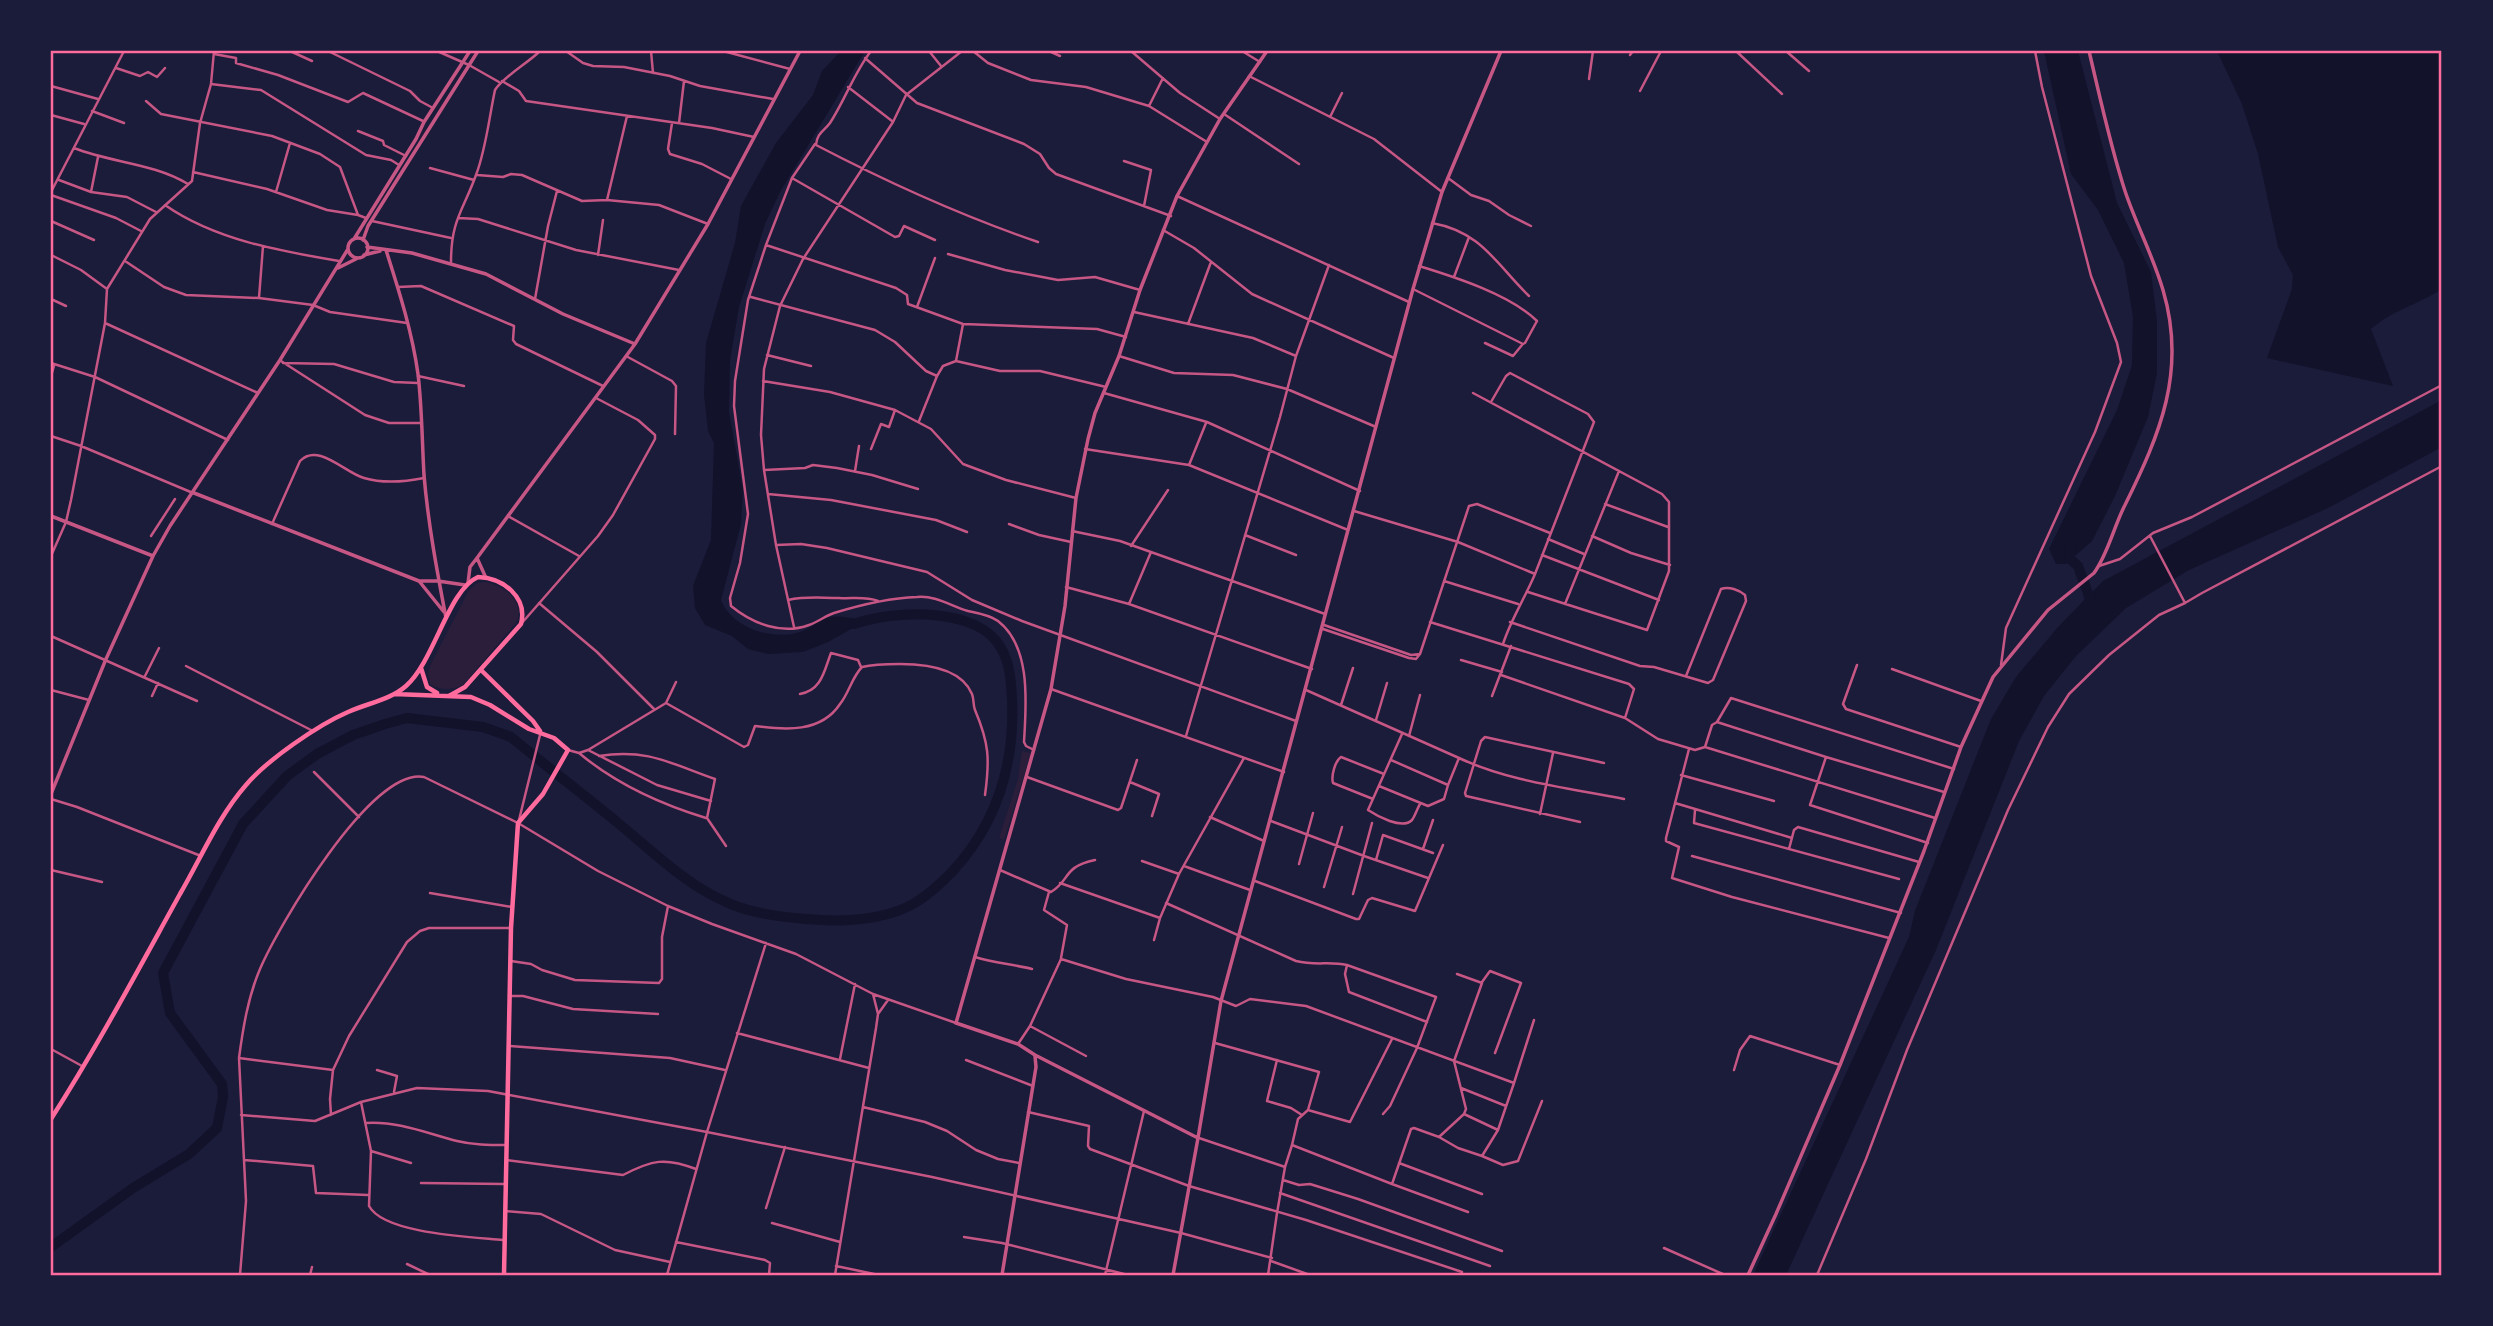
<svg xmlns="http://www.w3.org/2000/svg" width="2493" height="1326" viewBox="0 0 2493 1326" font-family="'DejaVu Sans',sans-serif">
<rect width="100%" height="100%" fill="#1b1b3a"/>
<path fill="#2a1e3b" d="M485 582C504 585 526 603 516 623L463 685C450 690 442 691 430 684L428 673 431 664 469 590 477 583Z
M1022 751 1031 753 1004 840 999 838 1018 779Z"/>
<path fill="#12122b" d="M841 51H865L780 192 765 224 739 307 730 360 729 412 743 490 741 524 721 600C732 628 772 641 800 632 810 629 819 619 829 617 841 615 856 619 867 620L828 642 803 652 786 653 768 654 748 649 732 636 705 625 695 608 693 586 711 540 714 443 708 431 704 395 706 343 735 243 741 206 776 143 813 95 822 71Z
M2044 51H2078L2117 203 2151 272 2157 321V373L2148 417 2115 496 2092 541 2066 564H2056L2049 549 2117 410 2132 365 2133 317 2124 263 2098 210 2071 174Z
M2217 51H2442V289C2417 305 2393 310 2371 329L2393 386 2267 358 2292 289 2293 275 2278 247 2258 154 2242 104Z
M2442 400V447L2328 508 2189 570 2126 608 2076 656 2044 696 2019 741 1936 950 1786 1275H1753L1909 937 1915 911 1991 719 2016 677 2058 627 2103 581Z"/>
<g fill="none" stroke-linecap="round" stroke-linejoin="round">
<path stroke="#12122b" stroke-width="10" d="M2071 548 2069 558 2078 566 2090 599 2085 609
M51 1247 133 1188 189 1154 217 1128 223 1097 222 1084 170 1013 163 973 243 824 287 776 317 754 353 735 385 724 407 718 483 727 511 737C546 766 583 794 618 823 651 850 684 883 724 901 748 913 779 917 806 919 838 922 875 921 905 908 922 901 938 886 951 873 997 824 1015 766 1012 699 1011 682 1010 663 1001 648 978 606 892 610 854 624"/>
<path stroke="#c65784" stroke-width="2.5" d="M290 51 312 61
M328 51 410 91 420 101 433 108
M437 51 469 65 499 82
M566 51 583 63 593 66 624 67 670 76 700 86 773 99
M651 51 653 73
M723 51 790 69
M871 51C854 73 845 100 830 123 824 131 817 133 816 145 887 182 962 216 1038 242
M929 51 941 66
M973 51 988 63 1031 80 1086 87 1149 106 1207 142
M1049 51 1060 56
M1131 51 1180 93 1220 119
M1242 51 1260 62
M1736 51 1782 94
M1786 51 1809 71
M214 54 236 58V63L278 75 348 102 363 93 423 121
M1630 55 1633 51
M865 58 917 103 1024 144 1040 154 1049 168 1056 174 1171 216
M116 68 140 76 148 72 157 77 165 68
M1249 76 1374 139 1442 192
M1589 79 1593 51
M502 81 519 91 526 101 712 128 754 137
M211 84 261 90 366 155 391 160 399 165
M51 86 98 99
M848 87 892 121
M1640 91 1661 51
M146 101 161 114 272 136 320 154 340 167 358 215 366 218
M1149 106 1163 78
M92 111 124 123
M1224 114 1299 164
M51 115 84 124
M1330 117 1342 93
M672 123 668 149 670 154 702 164 731 179
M679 123 684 81
M358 131 383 141 384 145 406 156
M815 144 792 178 766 245 748 300 735 381 734 406 748 514 740 563 730 598 731 606C753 624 782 635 809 625 818 622 825 616 834 613 860 605 889 598 917 597 935 595 951 606 968 611 978 613 990 615 998 621 1032 647 1026 706 1024 742L1026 746 1034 750
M74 148C112 163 153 163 188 184
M1124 161 1151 170 1144 206
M430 168 474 180
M193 172 267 189 327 210 358 215
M477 175 503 177 511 174 522 175 582 201 607 200 659 205 708 224
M792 178 895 237 899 236 904 226 935 240
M1448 178 1471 195 1489 201 1509 215 1531 226
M59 180 91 192 127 197 156 212
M51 192 124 51
M91 192 98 157
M276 192 290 143
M51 195 116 218 141 231
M1177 196 1409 302
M607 200 627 116
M165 205C215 240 280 251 339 261
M458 218 478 219 576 250 679 270
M51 221 94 240
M372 221 451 238
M1432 223C1482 232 1496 264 1529 296
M1163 230 1194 248 1252 294 1394 358
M766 245 896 288 907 295 908 304 963 324 1097 329 1126 337
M948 254 1005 270 1058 280 1095 277 1140 290
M51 255 81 270 107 289
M598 255 603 220
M125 261 164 287 186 295 259 298 313 305 330 312 407 323
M451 262C451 220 463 211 476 175 486 149 489 118 495 90 503 77 528 63 540 51
M1454 277 1469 237
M398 287 421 286 514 326 513 340 516 344 603 386
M1413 289 1523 344 1525 343 1537 321C1511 295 1455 277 1419 266
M751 297 875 330 895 342 926 371 937 376 943 366 956 361 1000 371H1040L1106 387
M259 298 263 246
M51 299 66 306
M535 299 548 226 557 191
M917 307 935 258
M1134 312 1253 338 1296 356
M105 323 258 393
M1188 324 1211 262
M1485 343 1513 356 1522 345
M767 355 811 366
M626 356 672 381 676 386 675 434
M1119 356 1174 373 1233 375 1287 389 1376 427
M281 361 365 415 389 423H421
M956 361 963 324
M51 363 95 377 228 440
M283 363 334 364 394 382 418 383
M51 376 54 366
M418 376 464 386
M763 381 830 392 895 410 931 429 963 464 1006 480 1076 498
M1104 393 1207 422 1360 491
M1473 393 1662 494 1669 502V571L1647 630 1528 592
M1491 402 1506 376 1510 373 1588 414 1594 422 1535 574C1525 598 1511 619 1503 644
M919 421 937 376
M51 436 81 446 193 493
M871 449 881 424 889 427 895 410
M1085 449 1189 465 1348 530
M1189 465 1206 423
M764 470 805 468 813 465 837 468 872 475 918 489
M855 471 859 446
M768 494 831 500 936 520 967 532
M1605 504 1668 527
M1354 511 1458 542 1535 574
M508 516 579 556
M272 524 300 461C318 442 345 473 364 478 384 484 404 482 424 478
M1009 524 1039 535 1071 542
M1072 531 1120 541 1325 614
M1245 535 1296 555
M151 536 175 499
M1592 536 1631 553 1670 565
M2150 536 2185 603 2202 593 2442 466
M1548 539 1584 554
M776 545 801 544 827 548 927 572 972 600 1022 621 1296 721
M1131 546 1168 490
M1542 555 1659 600
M51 556 66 522 71 500 105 323 107 289 150 219 192 181 200 123 211 84 214 51
M2099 566 2120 559 2153 533 2192 517 2442 385
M1444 581 1518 604
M1066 587 1129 604 1312 669
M788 600C807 596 819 598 839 598 852 599 865 596 878 601
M539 603 597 652 654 709
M1129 604 1151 552
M1565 604 1619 471
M1430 622 1629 684 1634 689 1625 718
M1510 622 1640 666 1654 667 1708 683 1713 680 1746 601 1745 595C1739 590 1729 586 1721 589L1686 676
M521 624 598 536 613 515 655 439V435L638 420 596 398
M1324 625 1411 655 1420 654
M794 627 776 545 764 470 761 435 764 369 780 306 803 259 893 122 906 95 962 51
M1323 629 1409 658 1416 659 1420 654 1469 506 1477 504 1550 533
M51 636 197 701
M1461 660 1502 672
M1857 665 1843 704 1846 709 1961 747
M2001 665 2006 628 2095 432 2121 362 2117 343 2091 276 2042 87 2035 51
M186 666 313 731
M1892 669 1981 701
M1501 675 1625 718 1658 739 1695 750 1705 747 1935 818
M145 676 159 648
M1051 689 1284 772
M51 690 89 700
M1306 690 1459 758 1448 785 1391 760
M800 694C822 690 824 671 831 653L858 660 861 667
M152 696 158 683
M1492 696 1511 646
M666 703 676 682
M1341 705 1353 668
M1376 720 1387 683
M1717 722 1826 757 1944 792
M1402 734 1368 810C1377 816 1402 830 1412 820 1415 816 1417 809 1420 804
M1186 736 1280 417 1296 356 1329 265
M1409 736 1420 695
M1705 747 1712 725 1717 722 1731 698 1954 769
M1689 749 1666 838V841L1679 847 1672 878 1732 897 1889 938
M568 750 579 753 588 750 666 703 744 747 748 745 755 726C785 730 821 733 840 704 849 693 852 677 862 667 874 664 887 664 900 664 924 664 961 668 972 694 974 699 973 705 975 710 989 743 990 759 985 795
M588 750 657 785 711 801
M579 753C616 784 660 804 706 818
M599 756C647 748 672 764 715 779L707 818 726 846
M1826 757 1810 805 1928 843
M1459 758C1510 782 1569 788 1624 799
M314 772 359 817
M1681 775 1774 801
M1027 777 1118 810 1121 808 1137 760
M1130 782 1159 794 1152 816
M1379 786 1428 806 1444 799 1448 785
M51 799 77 807 201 856
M1373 799 1333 783C1331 776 1335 761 1341 757L1384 774
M1675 803 1792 838
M1695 810 1694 823 1899 879
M1540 814 1553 753
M1210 817 1264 841
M519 820 540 735
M1271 821 1364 856 1428 878
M1580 822 1466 796 1465 793 1481 741 1485 737 1604 763
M1423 849 1433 820
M1789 849 1794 830 1798 827 1919 862
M1692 856 1901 913
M1376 860 1383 835 1433 853
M1142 861 1179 874
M1299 864 1313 813
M1184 866 1250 890
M51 870 102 882
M1000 870 1051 892C1071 880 1062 867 1095 860
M1255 881 1356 919H1359L1368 900 1372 898 1415 911 1443 845
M1060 883 1160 918 1179 874 1244 758
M1324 887 1342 827
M1049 892 1044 910 1067 925 1061 958
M430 893 512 907
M1353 894 1372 823
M1166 903 1296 961C1316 966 1329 961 1347 965L1345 974 1349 992 1427 1022
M1154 940 1160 918
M975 957C994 963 1012 964 1032 969
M511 961 531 964 542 970 575 980 659 983 662 979V937L668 906
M1347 965 1436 997 1417 1048 1390 1106 1383 1114
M1482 982 1490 971 1521 983 1495 1053
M509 996H523L573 1009 658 1014
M878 1014 888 1000
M1030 1026 1086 1056
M737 1033 869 1068
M1215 1043 1319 1072 1308 1110 1298 1119 1292 1145
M1018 1044 1030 1026 1061 959 1126 979 1213 997 1236 1006 1250 999 1306 1006 1514 1083 1498 1130 1482 1156 1458 1148 1439 1137
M510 1046 670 1058 725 1070
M51 1049 82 1066
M239 1058 333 1070
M840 1059 855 984
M966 1060 1033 1086
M1277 1060 1267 1101 1291 1108 1302 1115
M377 1070 397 1076 394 1092
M1734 1070 1740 1050 1750 1036 1840 1065
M1514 1083 1534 1020
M1461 1088 1506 1106
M361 1102 371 1151 369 1206C384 1234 473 1237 503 1240
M863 1107 925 1122 947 1131 976 1150 998 1159 1019 1163
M1308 1110 1350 1122 1392 1039
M1028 1112 1089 1126 1088 1146 1090 1149 1189 1186 1306 1220 1462 1272
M1464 1114 1498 1130
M241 1115 315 1121 361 1102 417 1088 488 1091 707 1132 932 1177 1181 1233 1272 1258
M331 1115 330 1099 333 1070 349 1036 407 942 420 931 429 928H510
M366 1123C398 1121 426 1133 457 1141 473 1145 489 1145 506 1145
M1199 1138 1285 1167
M371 1151 411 1163
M1482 1156 1503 1165 1518 1161 1542 1101
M244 1160 313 1166 316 1193 368 1195
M506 1160 623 1175C652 1160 665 1157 696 1169
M1399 1163 1482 1194
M1283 1180 1299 1185 1310 1184 1358 1199 1502 1251
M421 1183 504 1184
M1392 1184 1468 1212
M1280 1193 1490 1266
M766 1208 785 1147
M505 1211 541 1214 615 1250 670 1262
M772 1223 840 1242
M964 1237 1002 1243 1128 1275
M676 1242 765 1260 770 1263 769 1275
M1664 1248 1725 1275
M1271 1261 1310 1275
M407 1264 430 1275
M836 1266 879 1275
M240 1275 246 1201 239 1058C243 1028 248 997 260 969 278 927 371 767 424 777L518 823 598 871 668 906 712 924 796 954 873 994 956 1023
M310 1275 312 1267
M667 1275 707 1132 766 943
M835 1275 876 1028 878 1014 873 994
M1105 1275 1144 1111
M1268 1275 1277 1213 1285 1167 1292 1145 1392 1184 1411 1129 1414 1128 1439 1137 1464 1114 1466 1109 1454 1061 1482 983 1457 974
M1817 1275 1866 1159 1907 1050 2008 810 2048 727 2069 694 2109 655 2159 615 2185 603"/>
<path stroke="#c65784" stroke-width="3.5" d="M348 248a10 10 0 1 1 20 0a10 10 0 1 1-20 0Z
M354 239 416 139 424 122 470 51
M363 240 368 226 478 51
M367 247 412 253 486 274 563 314 635 344
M386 250C399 291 412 331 418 374 422 407 422 441 424 475 428 523 437 571 446 618
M364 255 380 251
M338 268 356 259
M194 493 419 581H438L465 585
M51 516 153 556
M477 558 486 578
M419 581 444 612
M468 583 470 567 477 558 635 344 708 224 800 51
M51 794 106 659 153 556 170 526 280 360 348 249
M1198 1138 1221 1001 1413 289 1442 192 1501 51
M1002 1275 1036 1067 1035 1056
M1173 1275 1198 1138 1035 1055 1018 1044 956 1023 1051 689 1065 606 1076 498 1088 439 1095 413 1119 356 1140 290 1177 196 1220 119 1267 51
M1748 1275 1776 1214 1840 1065 1924 851 1961 747 1993 677 2048 610 2094 573C2108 554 2114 526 2125 505 2160 434 2187 371 2163 290 2153 256 2136 224 2125 191 2110 145 2100 97 2089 51"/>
<path stroke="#ff6b9d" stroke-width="4.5" d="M421 668 427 687 437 693
M481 670 533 721 540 731
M394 694 471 697 490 705 529 729 554 738 568 750 543 794 518 823 511 928 504 1275
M51 1119C97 1047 138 970 180 894 201 858 218 817 246 785 267 760 318 725 348 712 368 703 390 700 406 686 435 660 448 590 478 577 503 578 528 597 521 624L465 687 449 696"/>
</g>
<rect width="2493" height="1326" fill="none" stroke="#1b1b3a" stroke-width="105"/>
<rect x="52" y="52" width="2388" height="1222" fill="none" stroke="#ff6b9d" stroke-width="2.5"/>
</svg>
